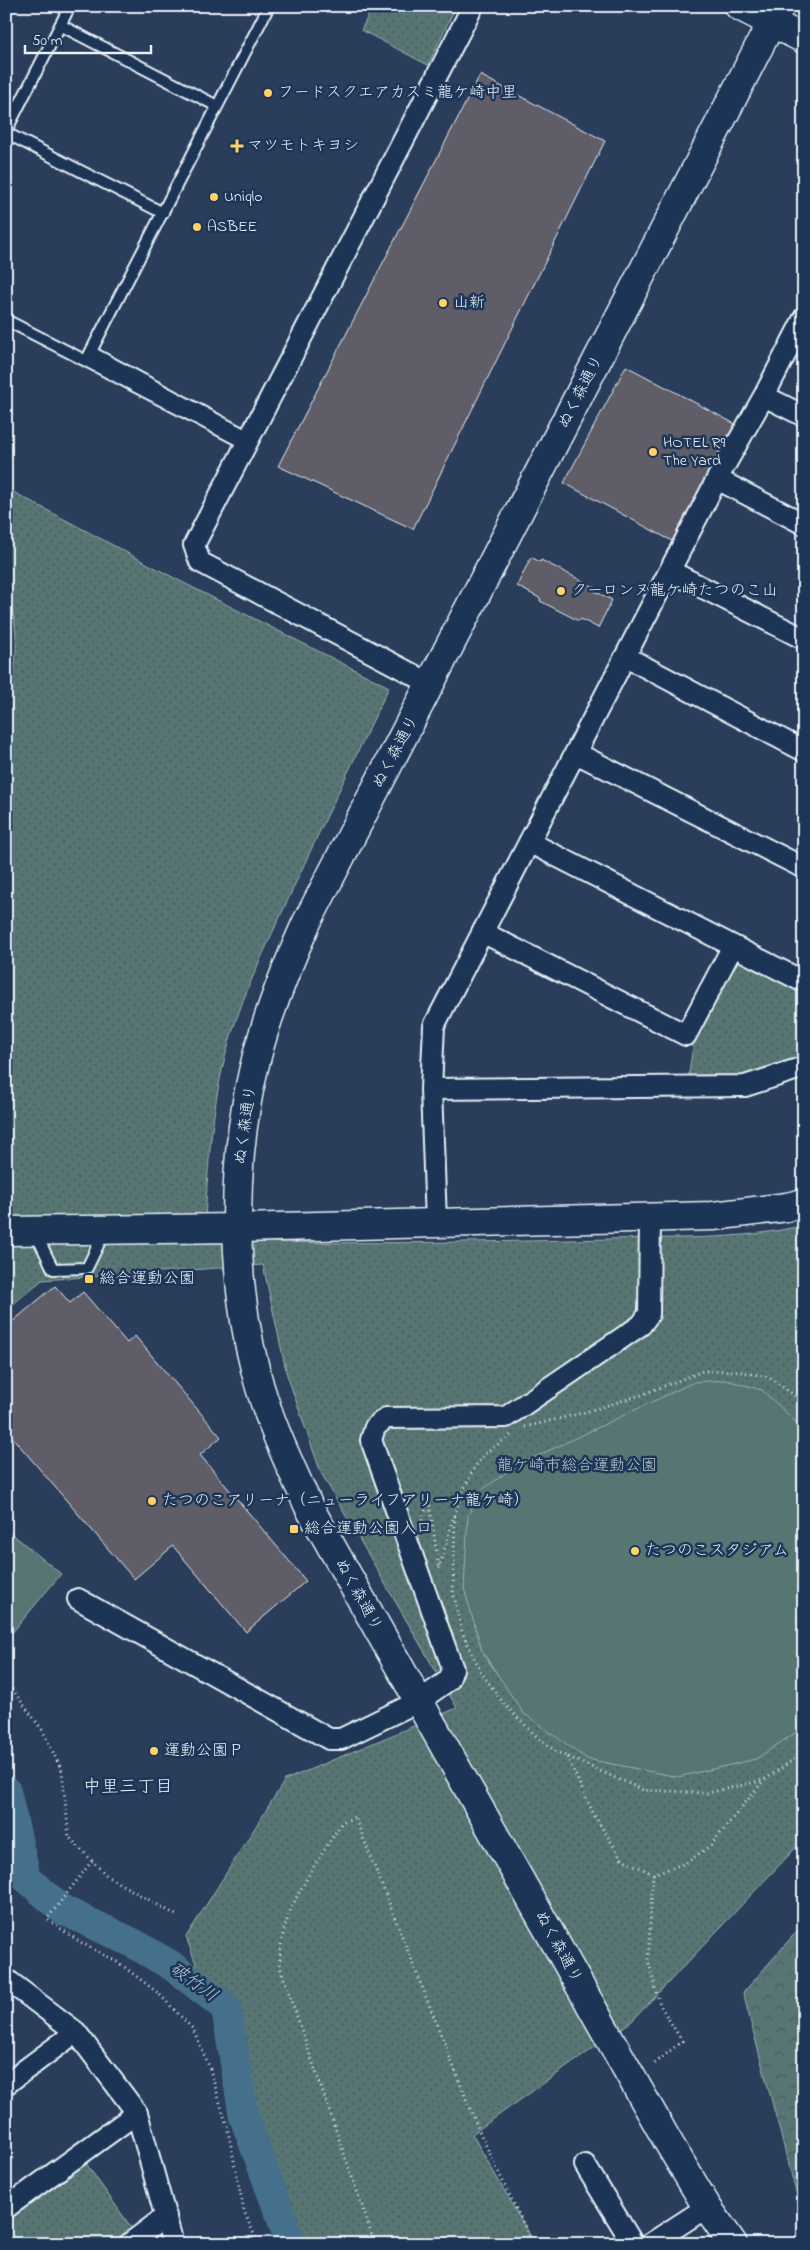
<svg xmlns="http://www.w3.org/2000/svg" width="810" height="2250" viewBox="0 0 810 2250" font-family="'Indie Flower','Klee One',sans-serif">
<defs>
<pattern id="grass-dots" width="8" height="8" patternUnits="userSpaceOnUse" patternTransform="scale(1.25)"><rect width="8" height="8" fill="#567473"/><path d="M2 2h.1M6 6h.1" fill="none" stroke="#4d5c5c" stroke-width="1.8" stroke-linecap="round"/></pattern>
<pattern id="forest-crowns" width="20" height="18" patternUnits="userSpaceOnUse" patternTransform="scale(1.25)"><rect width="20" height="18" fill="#567473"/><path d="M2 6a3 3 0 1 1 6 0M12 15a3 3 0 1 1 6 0" fill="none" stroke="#4d5c5c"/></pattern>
</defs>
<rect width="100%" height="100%" fill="#2a3d5a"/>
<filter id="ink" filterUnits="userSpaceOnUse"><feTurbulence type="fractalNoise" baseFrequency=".02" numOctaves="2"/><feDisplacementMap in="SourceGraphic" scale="10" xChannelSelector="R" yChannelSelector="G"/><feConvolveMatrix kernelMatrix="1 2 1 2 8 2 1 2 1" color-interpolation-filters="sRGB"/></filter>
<g filter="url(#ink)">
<path fill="url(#grass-dots)" stroke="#9fb2b6" d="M373 6H456L428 65 361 30Z
M6 488 178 580 389 687C354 760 318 833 285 906 262 955 238 1005 225 1057 210 1117 207 1180 204 1241 339 1244 473 1243 608 1239 672 1237 741 1241 804 1225V1839L632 2021 472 2134 535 2244H300L186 1937 285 1780 457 1708 321 1473 287 1375 263 1265 42 1280 6 1310V701C18 664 21 630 6 592Z
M738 958 804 992V1057C761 1075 734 1078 688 1080L693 1046Z
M85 2162 133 2230 114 2244H6V2220Z"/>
<path fill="url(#forest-crowns)" stroke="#9fb2b6" d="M804 1923V2222L743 1993Z"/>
<path fill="#567473" stroke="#9fb2b6" d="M726 1380 762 1390 795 1421 804 1445V1727L756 1759 678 1777 587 1759 523 1713 482 1651 464 1588 468 1515 482 1490 512 1468 694 1382Z
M6 1529 61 1574 6 1640Z"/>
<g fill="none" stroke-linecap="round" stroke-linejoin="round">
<path stroke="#45708c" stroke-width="30" d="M6 1791 26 1878 63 1910 133 1943 172 1966 226 2008 244 2117 291 2244"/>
</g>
<path fill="#5e5d68" stroke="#e8f1f8" d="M480 75 605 141 413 529 278 466Z
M626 366 735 424 672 541 564 483Z
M531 557 540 562 541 560 596 588 594 591 612 600 598 628 581 619 579 621 540 601 541 599 517 586Z
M55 1286 70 1303 83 1292 127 1343 135 1336 221 1437 200 1455 306 1581 246 1632 173 1546 134 1579 6 1430V1327Z"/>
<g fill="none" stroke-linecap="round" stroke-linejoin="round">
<g stroke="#e8f1f8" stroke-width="14">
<path id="lane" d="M60 25 217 106
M6 131 70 6
M6 133 163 213
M6 320 86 361 269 6
M91 352 249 437
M86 361 246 444
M36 1234 53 1269 87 1268 104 1233"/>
</g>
<g stroke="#e8f1f8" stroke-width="24">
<path id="street" d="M764 396 804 416
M717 479 804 524
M670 571 804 639
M626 657 804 751
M431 684 200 562 194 545 473 6
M576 753 804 868
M529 842 804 982
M482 932 686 1035 733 946
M431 1089 745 1086 804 1067
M436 1222 431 1089 434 1026 717 479 764 396 804 318
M78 1599 329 1739H341L419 1701 449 1680 453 1669 371 1440 375 1427 386 1418 506 1417 641 1325 649 1314 650 1218
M6 1979 76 2032 137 2113 173 2244
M6 2084 76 2032
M585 2165 633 2244
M6 2208 137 2113
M129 2244 166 2216
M650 2244 707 2207"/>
</g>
<g stroke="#e8f1f8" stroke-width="31">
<path id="secondary" d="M739 6 804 39
M6 1231 238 1228 713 1216 787 1207 804 1203
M733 2244 707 2207 667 2140 309 1507C289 1463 268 1420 256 1373 230 1274 231 1151 258 1052 270 1008 287 966 306 924L780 6"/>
</g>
<path stroke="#e8f1f8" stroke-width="3" stroke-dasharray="1 4" stroke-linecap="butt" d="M525 1427 582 1413 641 1395 703 1371H737L769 1377 794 1395 804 1407
M455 1516 453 1591 462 1632 481 1672 504 1704 535 1735 555 1751 643 1790 708 1793 764 1780 804 1752
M420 1525 429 1501 439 1569C449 1534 460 1484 483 1456 490 1448 503 1442 511 1435
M6 1681 43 1731 62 1771 69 1837 108 1877 176 1915
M567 1757 594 1815 622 1859 653 1874 648 1960 660 2005 682 2041 653 2065
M92 1861 47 1919 80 1942 119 1963 158 1993 193 2029 209 2066 227 2126 244 2211 258 2244
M653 1874 686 1863 711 1845 764 1780
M375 2244 280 1967C277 1913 315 1867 342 1822L355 1817 479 2131 533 2244"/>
<use href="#lane" stroke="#1d3557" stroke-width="10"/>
<use href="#street" stroke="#1d3557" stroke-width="20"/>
<use href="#secondary" stroke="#1d3557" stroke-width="28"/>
</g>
</g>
<g fill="#ffd166" stroke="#1d3557" stroke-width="2">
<circle cx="268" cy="93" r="5"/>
<path d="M234.5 138.5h5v5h5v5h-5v5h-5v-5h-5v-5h5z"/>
<circle cx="214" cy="197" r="5"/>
<circle cx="197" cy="227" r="5"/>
<circle cx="443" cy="303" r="5"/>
<circle cx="653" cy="452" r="5"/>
<circle cx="561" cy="591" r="5"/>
<rect x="84" y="1274" width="10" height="10" rx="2.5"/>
<circle cx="152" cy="1501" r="5"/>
<rect x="289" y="1524" width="10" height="10" rx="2.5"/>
<circle cx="635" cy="1551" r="5"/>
<circle cx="154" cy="1751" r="5"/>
</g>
<g text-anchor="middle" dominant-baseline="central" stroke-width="5" stroke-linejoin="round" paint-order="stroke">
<g font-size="16" fill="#e8f1f8" stroke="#1d3557" text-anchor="start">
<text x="278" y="93">フードスクエアカスミ龍ケ崎中里</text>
<text x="247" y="146">マツモトキヨシ</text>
<text x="224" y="197">Uniqlo</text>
<text x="207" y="227">ASBEE</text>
<text x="453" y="303">山新</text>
<text x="663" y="443">HOTEL R9<tspan x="663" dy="18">The Yard</tspan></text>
<text x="571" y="591">クーロンヌ龍ケ崎たつのこ山</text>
<text x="99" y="1279">総合運動公園</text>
<text x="162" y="1501">たつのこアリーナ（ニューライフアリーナ龍ケ崎）</text>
<text x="304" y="1529">総合運動公園入口</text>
<text x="645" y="1551">たつのこスタジアム</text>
<text x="164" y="1751">運動公園Ｐ</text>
</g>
<g font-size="16" fill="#e8f1f8" stroke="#1d3557">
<text transform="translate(581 392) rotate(-63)">ぬく森通り</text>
<text transform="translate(396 752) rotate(-62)">ぬく森通り</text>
<text transform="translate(246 1125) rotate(-82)">ぬく森通り</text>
<text transform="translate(358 1595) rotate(61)">ぬく森通り</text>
<text transform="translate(558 1947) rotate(61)">ぬく森通り</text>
</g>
<g font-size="16" fill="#b5c5c9" stroke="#1d3557">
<text x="577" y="1466">龍ケ崎市総合運動公園</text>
</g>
<g font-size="18" fill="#e8f1f8" stroke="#1d3557">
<text x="128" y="1788">中里三丁目</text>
</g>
<g font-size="18" font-style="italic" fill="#afc4d2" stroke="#1d3557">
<text transform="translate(193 1983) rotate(36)">破竹川</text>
</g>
</g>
<rect width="810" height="2250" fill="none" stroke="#1d3557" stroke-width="25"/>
<rect x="12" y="12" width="785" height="2225" fill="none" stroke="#e8f1f8" stroke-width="2" filter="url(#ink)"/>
<path d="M25 45v8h126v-8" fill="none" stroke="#e8f1f8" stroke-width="2.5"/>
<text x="32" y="45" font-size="15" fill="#e8f1f8" stroke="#1d3557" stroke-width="4" paint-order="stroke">50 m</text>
</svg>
